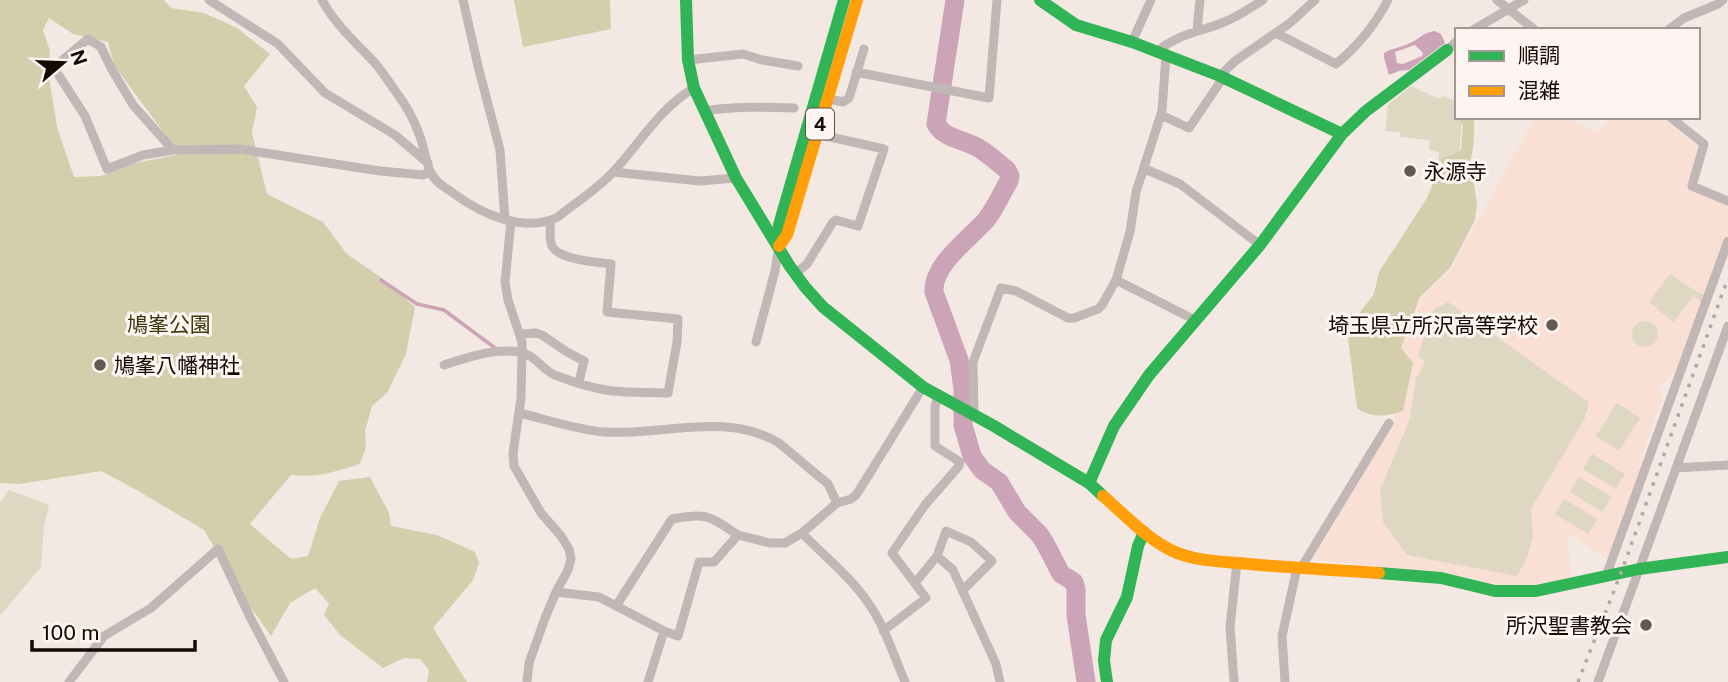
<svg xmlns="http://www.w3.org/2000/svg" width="1728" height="682" viewBox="0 0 1728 682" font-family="'Public Sans','Noto Sans JP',sans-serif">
<rect width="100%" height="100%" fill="#f4e8e2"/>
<path fill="#fadfd4" d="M1535 117H1564L1596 132 1608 124 1613 117H1660L1696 145 1699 151 1686 189 1728 205V233L1680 366 1658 389 1663 397 1639 463 1641 468 1608 559 1567 533 1571 577 1539 586H1497L1460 576 1318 560 1316 552 1395 421 1399 353 1422 298 1451 270Z"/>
<path fill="#ded8c2" d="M1411 86 1439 99 1443 96 1457 102V117H1462L1458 173 1438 170 1439 152 1429 150 1430 140 1400 137V132L1385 131 1388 105Z
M1670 274 1698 293 1700 292 1704 295 1702 302 1694 296 1673 322 1649 302Z
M1448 302 1588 402V408L1584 420 1531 509 1533 535 1528 556 1517 576 1407 555 1383 522 1380 490 1409 421 1416 379 1425 362 1418 355 1434 309Z
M1632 334a13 13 0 1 1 26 0a13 13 0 1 1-26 0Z
M1617 403 1640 418 1619 451 1596 436Z
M1592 454 1625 474 1616 489 1583 469Z
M1579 477 1612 497 1602 512 1570 492Z
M9 490 49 505 44 526 41 567 0 616V503Z
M1564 499 1597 519 1588 534 1555 514Z"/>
<path fill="#d5cead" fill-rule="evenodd" d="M0 0H164L171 8 204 13 237 28 270 54 244 86 257 107 252 133 267 194 323 222 347 254 379 276 415 307 406 354 387 393 372 406 365 431 366 447 360 464C334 472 318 478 291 475L250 524 291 559 308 556 320 518 339 481 370 477 389 513 391 526 437 535 475 552 479 563 473 580 433 628 467 682H427L429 670 420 659 404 658 383 668 340 635 324 615 329 604 315 588 290 603 271 636 242 595 204 530 135 489 101 471 19 484 0 483ZM49 18 73 34 108 42 114 65 175 148 176 155 131 164 101 176 74 177 57 127 48 70 50 51 43 30Z
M514 0H610L611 29 523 47Z
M1457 103V117H1474C1474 136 1475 154 1466 171L1474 183 1477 204 1475 220 1450 268 1420 297 1401 348 1413 363 1403 411C1387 416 1371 419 1357 408L1348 339 1361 311 1374 294 1379 272 1427 198 1434 181 1436 171 1441 167V159C1448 155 1455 155 1461 150L1463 126C1458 117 1453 113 1457 103Z"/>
<path fill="#cba5b7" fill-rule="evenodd" d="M1435 31 1441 34 1445 43 1409 70 1399 71 1389 75 1384 58V53C1392 48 1399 48 1408 44 1418 40 1423 32 1435 31ZM1415 45 1423 53 1422 56 1403 64 1397 63 1395 52Z"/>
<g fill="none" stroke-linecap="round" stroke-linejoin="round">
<path stroke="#cba5b7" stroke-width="3.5" d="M381 280 417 304 444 310 495 348"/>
<path stroke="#cba5b7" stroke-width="19" d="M955 0 936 124C945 140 966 139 980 149 990 155 998 163 1007 170L1010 176 1009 181C1001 194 995 209 986 220 969 239 932 265 934 292L959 360 963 389V425L972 456 982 470 999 482 1017 512 1039 534 1045 543 1061 574 1074 582 1076 589V615L1086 682"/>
<path stroke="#c1b7b7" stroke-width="9" d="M209 0 278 44 325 93 395 135 428 163
M322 0C335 24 355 42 374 62 382 71 389 82 396 92 406 105 414 120 419 134 424 146 425 159 430 171 434 181 444 187 453 193 480 213 523 234 558 217 576 202 598 189 614 171 640 143 660 108 694 88
M463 0 479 70 500 150 505 220
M1497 0 1535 30
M1197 30 1200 0
M1473 30 1524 0
M1668 30 1684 18 1718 4 1723 0
M1276 33 1336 64C1358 46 1375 25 1388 0
M1132 42 1151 0
M1447 50 1457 41
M1157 52C1176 34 1201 32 1224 22 1238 17 1250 8 1263 0
M688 60 743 54 762 60 798 66
M856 72 989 98 997 0
M1220 76 1235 61 1290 23 1315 0
M829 99 843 102 849 98 864 49
M704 111C733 106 764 107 794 108
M1161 115 1189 128 1223 78
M1670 117 1704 144 1692 186 1728 201
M173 150 143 155 107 169 85 116 56 71 58 64 88 39 101 47 111 68 133 105 173 150 239 149 380 171 423 175 430 172
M1145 169 1180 184 1260 245
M613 172 700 181 736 178
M511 221 505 282 508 300 522 342V352L521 398 513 453 514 466 541 513 561 536 569 549 571 559 568 570 556 592 545 618 529 663 527 682
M795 274 807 264 833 222 836 220 858 226 884 149 817 134
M1116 280 1195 320
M520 334 536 333 542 335 567 352 584 361 579 382
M756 342 775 271 779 246
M444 365C469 357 493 348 519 352 535 354 541 369 555 375 573 382 594 389 613 391 631 393 650 392 668 393L677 342 678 319 607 312 611 264C597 262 554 260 551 243 549 236 551 228 550 221
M519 413C545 419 578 430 604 432 661 436 726 411 779 443L828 484 837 503
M974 415 973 362 1001 288 1016 291 1068 318H1074L1098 309 1102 305 1116 280 1130 232 1136 192 1162 111 1166 55
M1676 468 1728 465
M802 533C824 556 851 577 869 604 885 627 894 656 905 682
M937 556 953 570 996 664 1000 682
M1301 568 1389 423
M1606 576 1728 241
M915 583 937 556 946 531 971 542 992 561 962 591
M556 592 599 597 664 631
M616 606 672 519C708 512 709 516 738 535
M883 631 926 598 892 553 925 505 959 466 960 462 935 446V407L938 396
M69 682 104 636 151 608 218 549 250 617 284 682
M648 682 664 631 678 636 699 562H714L738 535 770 543H785L802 533 837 503 851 499 856 495 870 473 923 387
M1234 682 1230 627 1237 562
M1285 682 1282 636 1297 568
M1598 682 1728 326"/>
<path stroke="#30b455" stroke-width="12" d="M686 0 688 60 694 88 736 178 789 265 805 287 823 307 923 387 994 426 1089 483 1103 496
M1040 0 1076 25 1132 42 1220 76 1342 134
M779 245V225L844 0
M1089 483 1114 426 1149 375 1260 245 1342 134 1366 111 1447 50
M1379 573 1441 578 1495 591H1536L1639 569 1728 557
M1107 682 1104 661 1106 640 1127 597 1138 546 1144 532"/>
<path stroke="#ff9f0a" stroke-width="12" d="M779 246 787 235 857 0
M1103 496C1123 513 1142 534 1165 547 1190 562 1222 561 1249 564 1293 568 1336 570 1379 573"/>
<path stroke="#b1a7a6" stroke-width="3.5" stroke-dasharray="3.5 7" stroke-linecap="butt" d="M1578 682 1621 573 1728 278"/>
</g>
<g fill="#645852" stroke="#fdf5f2" stroke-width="2.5">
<circle cx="1410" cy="171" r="7"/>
<circle cx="1552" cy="325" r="7"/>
<circle cx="100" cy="365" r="7"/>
<circle cx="1646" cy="625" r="7"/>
</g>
<g text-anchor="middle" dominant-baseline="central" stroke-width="6" stroke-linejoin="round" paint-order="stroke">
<rect fill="#fdf5f2" stroke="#5c504c" stroke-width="2" x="806" y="108.5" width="28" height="31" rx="5"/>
<g font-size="19" font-weight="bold" fill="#170a05">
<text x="820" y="124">4</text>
</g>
<g font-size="21" fill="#170a05" stroke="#fdf5f2" text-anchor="start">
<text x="1424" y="171">永源寺</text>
<text x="1538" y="325" text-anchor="end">埼玉県立所沢高等学校</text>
<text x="114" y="365">鳩峯八幡神社</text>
<text x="1632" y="625" text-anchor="end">所沢聖書教会</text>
</g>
<g font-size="21" fill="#3d390d" stroke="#fdf5f2">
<text x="169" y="324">鳩峯公園</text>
</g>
</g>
<rect x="1455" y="28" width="245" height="91" fill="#fdf5f2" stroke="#a19793" stroke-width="2"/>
<rect x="1469" y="51" width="35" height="10" fill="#30b455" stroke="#a19793" stroke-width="2"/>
<text x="1518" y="63" font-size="21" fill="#170a05">順調</text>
<rect x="1469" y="86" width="35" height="10" fill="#ff9f0a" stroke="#a19793" stroke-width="2"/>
<text x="1518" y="98" font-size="21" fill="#170a05">混雑</text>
<g transform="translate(63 63) rotate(71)" stroke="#fdf5f2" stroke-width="5" paint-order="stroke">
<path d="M0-5L12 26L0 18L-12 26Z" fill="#170a05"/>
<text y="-10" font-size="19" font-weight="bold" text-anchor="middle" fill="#170a05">N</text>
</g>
<path d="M32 640v10h163v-10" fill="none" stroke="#170a05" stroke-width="3.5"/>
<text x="42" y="640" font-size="21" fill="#170a05" stroke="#fdf5f2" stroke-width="5" paint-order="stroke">100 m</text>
</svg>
